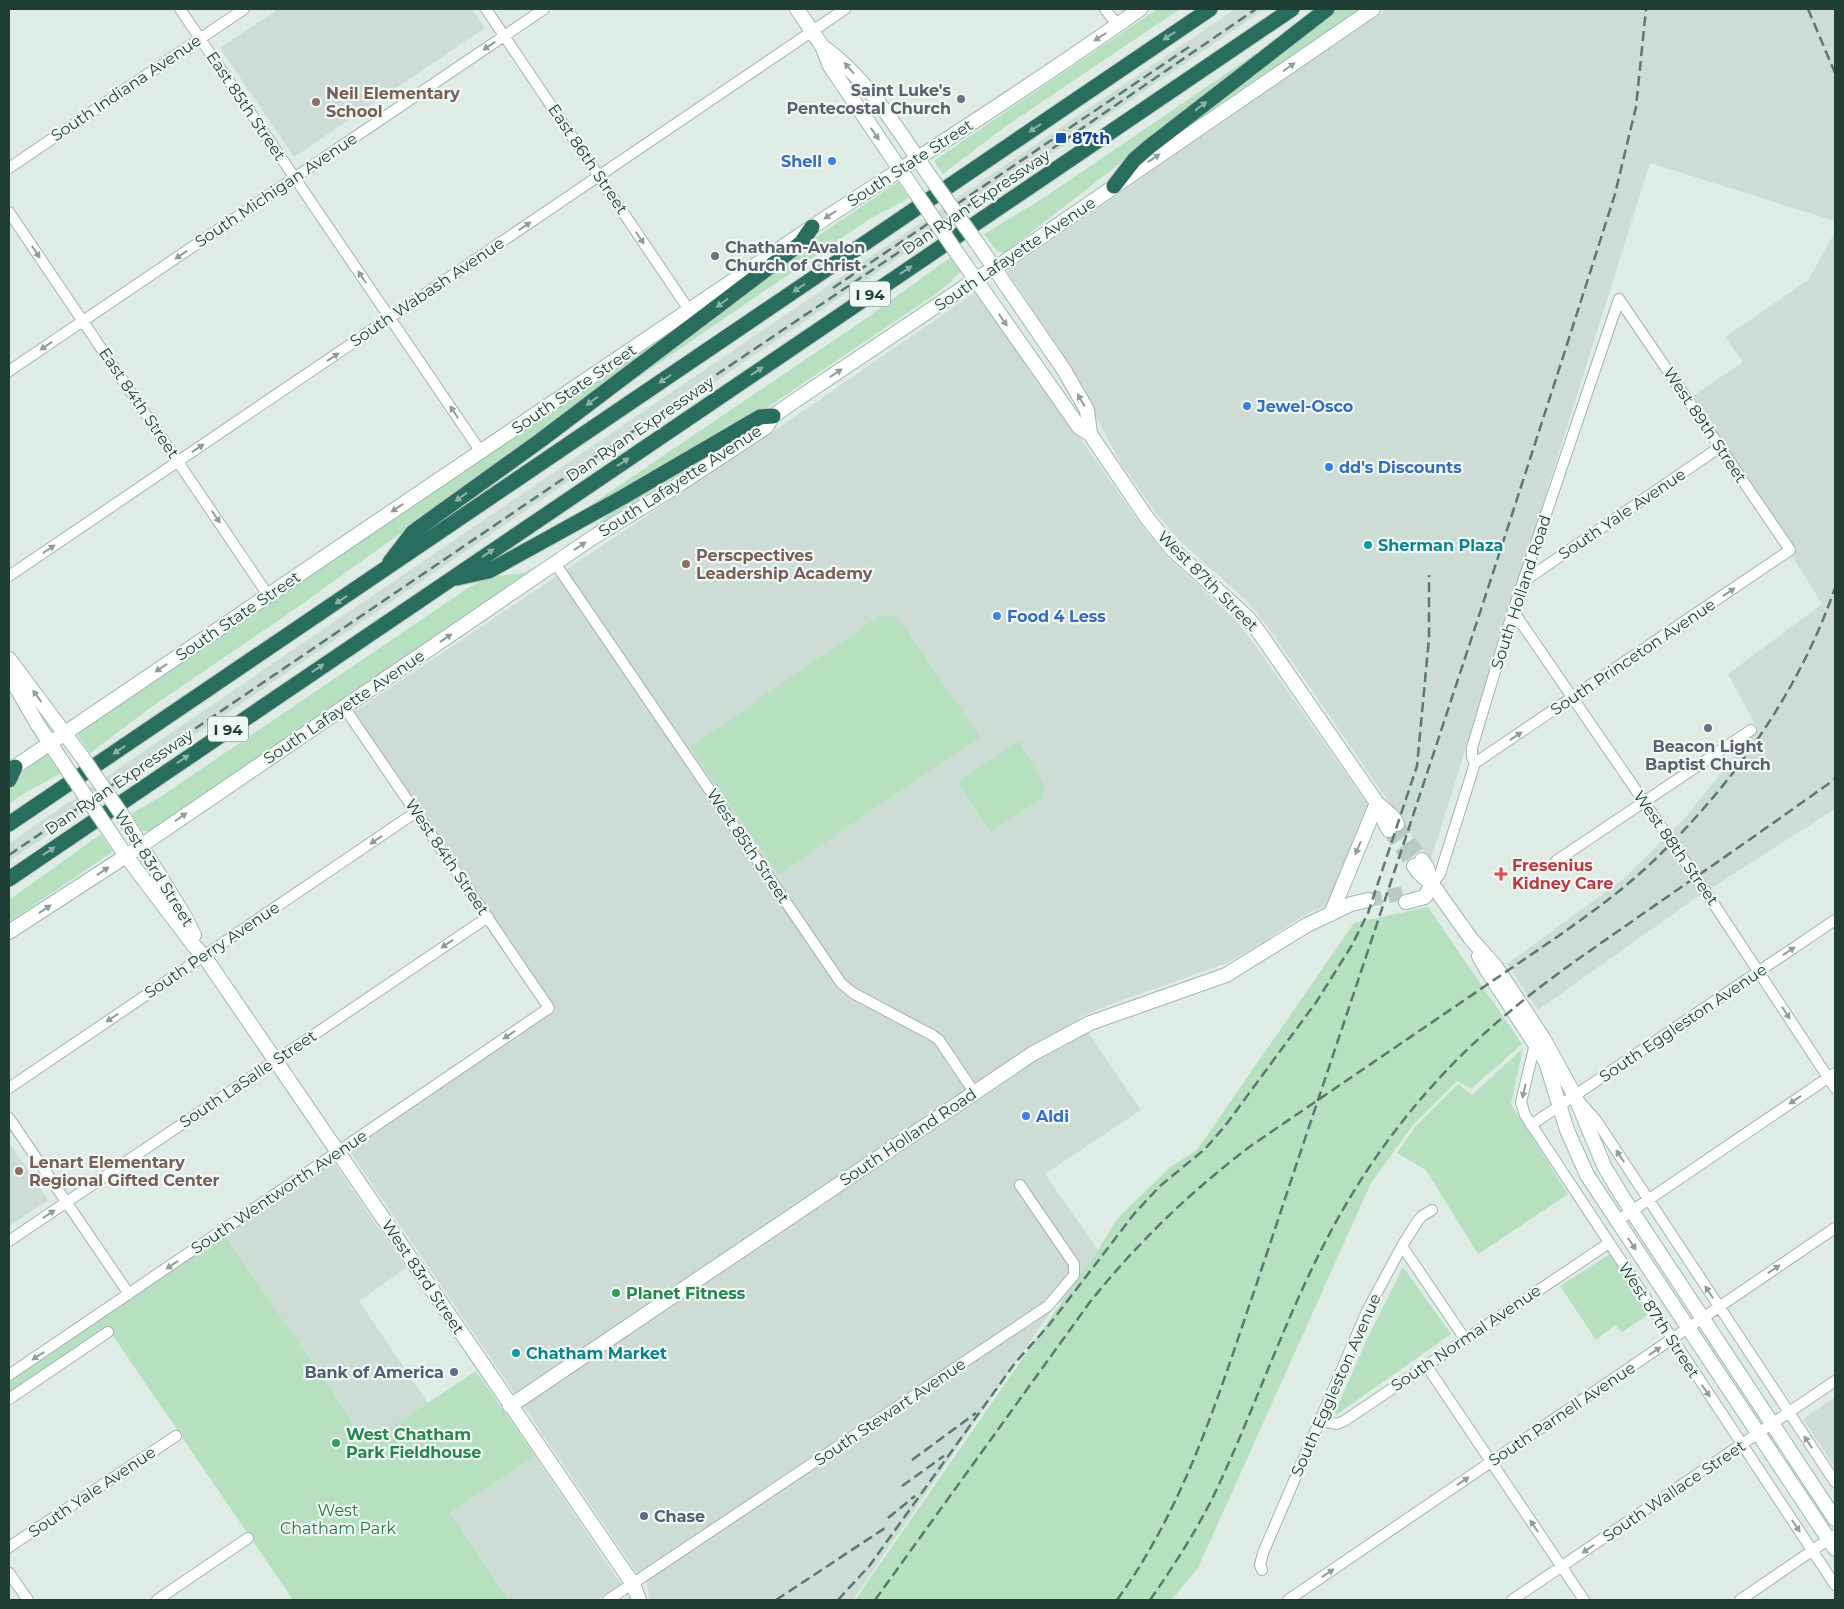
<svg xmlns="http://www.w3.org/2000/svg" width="1844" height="1609" viewBox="0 0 1844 1609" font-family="Montserrat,sans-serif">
<rect width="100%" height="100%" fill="#dfece6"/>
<path fill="#cddcd5" d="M278 9H472L485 28 294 157 220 48Z
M1235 9H1265L9 861V843Z
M1387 9H1835V221L1650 163 1430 862 1271 631 1249 603 1180 541 1156 513 1122 465 1058 347 1007 271Z
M1835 232V809L1693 900 1538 1010 1507 964 1622 880 1685 818 1757 728 1728 674 1822 604 1693 396 1743 362 1725 337 1808 280Z
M977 291 1144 529 1167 556 1236 621 1250 638 1370 808 1331 904 1308 913 1249 951 1227 963 1117 1002 1078 1018 1141 1110 1045 1174 1098 1250 1064 1300 1055 1305 853 1600H649L647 1583 637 1573 348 1149 549 1013 348 716 787 422Z
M9 1142 48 1200 9 1226Z
M332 1160 406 1268 359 1301 428 1403 367 1443 225 1235Z
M1835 1397V1467L1803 1419Z
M535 1456 621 1584 597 1600H509L450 1513Z"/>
<path fill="#b6e0c0" d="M1157 9H1180L1003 128 943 174 935 163V160Z
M1334 9H1360L1193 123 1192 120Z
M1274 41 1276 43 1004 253 997 251 984 234 1042 199Z
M898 182 909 198 868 220 620 390 677 343 818 236Z
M951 257 961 272 953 278 952 281 934 295 753 417 588 511 586 508 861 322Z
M718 297 508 456 288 614 154 705 90 753 78 736V732Z
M719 449 587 532 630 497Z
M537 566 150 831H142L131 814 160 797 471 586 490 577 523 573Z
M881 615 897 617 980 737 778 874 690 747Z
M1017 742 1020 743 1045 786 1042 798 991 832 958 784 962 778Z
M44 755H48L60 774 26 792 9 804V785L29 766Z
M101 834 112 851 111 853 9 922V900Z
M1428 907 1522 1044 1471 1089 1457 1081 1413 1125 1371 1183 1198 1568 1171 1600H855L1098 1250 1117 1219 1169 1168 1197 1150 1354 923Z
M1523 1048 1511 1104 1568 1194 1478 1254 1426 1170 1397 1153 1415 1127 1458 1084 1472 1095Z
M225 1235 367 1443 476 1371 535 1456 450 1513 509 1600H293L107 1327 9 1394V1380Z
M1610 1254 1651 1313 1622 1332 1615 1325 1596 1340 1560 1286Z
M1403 1267 1451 1334 1336 1415 1335 1412 1367 1339Z"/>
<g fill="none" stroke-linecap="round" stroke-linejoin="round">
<path stroke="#b9c9c3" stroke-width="14" stroke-dasharray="14 7" stroke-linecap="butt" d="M1397 824 1422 860
M1389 830 1414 866
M1368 900 1409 892"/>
<g stroke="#a2b4ad" stroke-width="12">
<path id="street" d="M180 9 481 452
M486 9 689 310
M1105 9 1117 25
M9 168 244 9
M9 212 268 595
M9 371 544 9
M555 563 841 983 853 993 932 1035 939 1040 974 1092
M9 576 845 9
M1524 581 1720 447
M1513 611 1706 892 1835 1088
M1475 763 1790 550 1619 299
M1556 861 1751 730
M1432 884 1440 874 1475 763 1472 757V748L1513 611 1619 299
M1535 1044 1521 1102 1525 1115 1835 1585
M9 1088 416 812
M1580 1102 1596 1120 1835 1482
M9 1118 129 1294
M1531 1125 1835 920
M1617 1221 1835 1073
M9 1241 488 917
M1402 1246 1465 1339
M1426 1365 1584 1600
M9 1375 549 1008 344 707
M9 1399 108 1332
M1321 1421 1337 1424 1344 1421 1609 1243
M9 1547 176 1436
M1262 1570 1260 1565 1263 1553 1367 1311 1402 1246 1417 1222 1422 1216 1432 1210
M9 1573 28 1600
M157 1600 248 1538
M608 1600 1048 1306 1074 1275V1264L1020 1185
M1288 1600 1835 1228
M1512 1600 1835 1381
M1740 1600 1835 1535"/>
</g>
<g stroke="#9db9ae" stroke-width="16">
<path id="secondary" d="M797 9 822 46 830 66 916 193
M822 46C869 79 901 135 933 181
M975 240 1064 370 1087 410 1090 434
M957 253 1079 427 1090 434 1147 518 1172 549 1249 619 1261 635 1377 803 1393 817 1397 824
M9 659 83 758
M9 675 38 725 67 769
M9 771 812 227C922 155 1033 85 1140 9
M1378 806 1385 823 1389 830
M124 818 185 917 194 935
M108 829 126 856 195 947 204 956 633 1584 639 1600
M1422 860 1427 868 1432 884
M1414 866 1419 873 1432 884 1471 939 1496 967 1543 1038 1575 1096 1604 1166 1622 1196 1835 1519
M1406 902 1425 897 1432 884
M1331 914 1377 803
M9 932 126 856 592 538 669 491 766 427 773 416 796 400 975 280 1003 263 1373 9
M1479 956 1488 972 1535 1044 1546 1062 1567 1130 1587 1175 1835 1549
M510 1406 1032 1054 1090 1023 1226 975 1307 925 1351 904 1368 900"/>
</g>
<g stroke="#c0c9c6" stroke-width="17">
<path id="highway" d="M1114 186 1134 160 1149 147 1327 9
M390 562 413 532 541 440 801 243 812 227
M457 578 489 571 623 497 760 417 773 416
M9 780 15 767
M9 824 1210 9
M9 879 1292 9"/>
</g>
<use href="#street" stroke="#fff" stroke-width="10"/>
<use href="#secondary" stroke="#fff" stroke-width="14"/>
<use href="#highway" stroke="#286d5d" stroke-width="15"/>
<path stroke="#597a70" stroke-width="2.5" stroke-dasharray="10 5" stroke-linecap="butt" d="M1808 9 1835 73
M833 288 1189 47
M9 855 747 354 1005 181 1256 9
M912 1460 976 1413
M902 1486 944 1456
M888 1518 915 1496
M776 1600 885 1528
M838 1600 870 1565 1015 1363 1049 1325 1134 1214 1160 1186 1205 1149 1225 1126 1317 1001 1352 945 1368 913 1417 766 1429 638V575
M875 1600 1090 1302C1138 1242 1191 1191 1252 1145L1557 937C1588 915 1619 893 1647 867 1729 790 1798 695 1835 588
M1117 1600C1178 1516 1211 1419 1244 1321 1269 1248 1293 1174 1318 1100 1419 799 1519 497 1615 194L1636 107 1646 9
M1150 1600C1173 1567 1195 1533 1213 1497 1259 1401 1291 1298 1345 1206 1388 1132 1443 1067 1508 1013 1550 977 1596 947 1641 915 1706 870 1771 825 1835 779"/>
<g stroke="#9db9ae" stroke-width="16" stroke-linecap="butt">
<path id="secondary-bridge" d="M933 181 975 240
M916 193 957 253
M83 758 124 818
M67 769 108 829"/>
</g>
<use href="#secondary-bridge" stroke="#fff" stroke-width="14"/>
</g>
<defs><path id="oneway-solid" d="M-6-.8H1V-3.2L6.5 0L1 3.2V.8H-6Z" transform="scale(1.25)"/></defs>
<g fill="#8cb2a8">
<use href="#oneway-solid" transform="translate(1169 36) rotate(146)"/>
<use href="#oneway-solid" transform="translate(1201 106) rotate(-38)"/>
<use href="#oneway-solid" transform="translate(1035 128) rotate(146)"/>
<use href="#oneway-solid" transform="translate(906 270) rotate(-34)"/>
<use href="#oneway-solid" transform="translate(799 288) rotate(146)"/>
<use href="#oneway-solid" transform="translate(722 303) rotate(143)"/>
<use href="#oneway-solid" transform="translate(757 371) rotate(-34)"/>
<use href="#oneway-solid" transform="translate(665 379) rotate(146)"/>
<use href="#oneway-solid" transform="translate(592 401) rotate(143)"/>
<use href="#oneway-solid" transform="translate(623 462) rotate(-34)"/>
<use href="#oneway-solid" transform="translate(461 497) rotate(144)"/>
<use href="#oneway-solid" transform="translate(488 553) rotate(-34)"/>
<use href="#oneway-solid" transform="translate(341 600) rotate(146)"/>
<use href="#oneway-solid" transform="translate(318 668) rotate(-34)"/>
<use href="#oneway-solid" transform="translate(119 750) rotate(146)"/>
<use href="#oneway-solid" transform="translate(183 759) rotate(-34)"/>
<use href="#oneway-solid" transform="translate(49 851) rotate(-34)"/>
</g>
<g fill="#8f9e9a">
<use href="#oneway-solid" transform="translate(1100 37) rotate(146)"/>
<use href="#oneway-solid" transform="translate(489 46) rotate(146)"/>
<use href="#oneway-solid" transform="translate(1289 67) rotate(-35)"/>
<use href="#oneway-solid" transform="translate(849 68) rotate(-131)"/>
<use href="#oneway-solid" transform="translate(875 134) rotate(55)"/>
<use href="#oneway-solid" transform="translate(1154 158) rotate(-34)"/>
<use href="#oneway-solid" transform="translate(830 215) rotate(147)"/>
<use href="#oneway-solid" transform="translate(525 226) rotate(-34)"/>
<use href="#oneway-solid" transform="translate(640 238) rotate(56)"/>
<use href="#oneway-solid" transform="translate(36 252) rotate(56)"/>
<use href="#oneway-solid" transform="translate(181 255) rotate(146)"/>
<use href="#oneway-solid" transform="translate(362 277) rotate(-124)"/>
<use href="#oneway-solid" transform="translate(1003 320) rotate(55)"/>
<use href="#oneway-solid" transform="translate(46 346) rotate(146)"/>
<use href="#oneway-solid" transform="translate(333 357) rotate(-34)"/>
<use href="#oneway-solid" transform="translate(836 373) rotate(-33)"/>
<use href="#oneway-solid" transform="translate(1081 400) rotate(-120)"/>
<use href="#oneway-solid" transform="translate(454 412) rotate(-124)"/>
<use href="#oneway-solid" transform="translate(198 448) rotate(-34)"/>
<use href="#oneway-solid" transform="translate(397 508) rotate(146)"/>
<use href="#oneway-solid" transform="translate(216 517) rotate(56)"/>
<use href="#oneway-solid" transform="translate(580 546) rotate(-34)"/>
<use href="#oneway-solid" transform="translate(49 549) rotate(-34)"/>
<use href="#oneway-solid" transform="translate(1729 592) rotate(-34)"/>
<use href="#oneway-solid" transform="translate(446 638) rotate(-34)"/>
<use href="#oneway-solid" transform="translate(161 668) rotate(146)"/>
<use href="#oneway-solid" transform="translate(37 696) rotate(-126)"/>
<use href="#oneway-solid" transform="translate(1516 736) rotate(-34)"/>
<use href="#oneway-solid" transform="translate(181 817) rotate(-35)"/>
<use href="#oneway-solid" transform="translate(376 840) rotate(146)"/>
<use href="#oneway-solid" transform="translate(1358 848) rotate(113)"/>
<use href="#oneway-solid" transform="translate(103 871) rotate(-34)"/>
<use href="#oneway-solid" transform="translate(45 909) rotate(-33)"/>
<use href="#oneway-solid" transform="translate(447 944) rotate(146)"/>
<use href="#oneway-solid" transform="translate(1789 951) rotate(-34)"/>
<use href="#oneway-solid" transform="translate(1786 1013) rotate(57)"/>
<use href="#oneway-solid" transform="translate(112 1018) rotate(146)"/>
<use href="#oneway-solid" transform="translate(509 1035) rotate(146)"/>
<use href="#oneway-solid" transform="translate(1524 1091) rotate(103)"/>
<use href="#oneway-solid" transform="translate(1795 1100) rotate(146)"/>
<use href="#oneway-solid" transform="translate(1620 1156) rotate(-124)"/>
<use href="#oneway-solid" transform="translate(49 1214) rotate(-34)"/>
<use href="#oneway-solid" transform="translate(1632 1244) rotate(56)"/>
<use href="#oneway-solid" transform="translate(172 1265) rotate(146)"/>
<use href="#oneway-solid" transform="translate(1774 1269) rotate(-34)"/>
<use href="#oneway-solid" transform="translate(1709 1292) rotate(-123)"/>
<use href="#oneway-solid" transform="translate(1655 1351) rotate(-34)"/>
<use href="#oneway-solid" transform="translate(38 1356) rotate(146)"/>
<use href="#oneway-solid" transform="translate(1706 1391) rotate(56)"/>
<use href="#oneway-solid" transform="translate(1808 1442) rotate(-124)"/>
<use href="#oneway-solid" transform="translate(1463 1481) rotate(-34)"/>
<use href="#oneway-solid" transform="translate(1534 1526) rotate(-124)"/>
<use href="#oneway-solid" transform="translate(1796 1526) rotate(56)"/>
<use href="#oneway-solid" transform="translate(1588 1549) rotate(146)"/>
<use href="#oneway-solid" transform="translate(1328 1573) rotate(-34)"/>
</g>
<g fill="#6b7280" stroke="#f0f8f4" stroke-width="2">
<circle cx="961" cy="99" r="5"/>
<circle cx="715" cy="256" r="5"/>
<circle cx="1708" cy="728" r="5"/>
</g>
<g fill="#8d6e63" stroke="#f0f8f4" stroke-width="2">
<circle cx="316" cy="102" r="5"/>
<circle cx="686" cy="564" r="5"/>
<circle cx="19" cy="1171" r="5"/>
</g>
<rect fill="#1a4fb4" stroke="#f0f8f4" stroke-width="2" x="1055" y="132" width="12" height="12" rx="2.5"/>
<g fill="#3f7fe0" stroke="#f0f8f4" stroke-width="2">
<circle cx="832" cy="161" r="5"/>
<circle cx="1247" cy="406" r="5"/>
<circle cx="1329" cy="467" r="5"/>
<circle cx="997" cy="616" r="5"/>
<circle cx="1026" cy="1116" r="5"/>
</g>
<g fill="#0f9aa8" stroke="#f0f8f4" stroke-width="2">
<circle cx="1368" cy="545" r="5"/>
<circle cx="516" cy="1353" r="5"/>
</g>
<path fill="#e0444e" stroke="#f0f8f4" stroke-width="2" d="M1498.5 866.5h5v5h5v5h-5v5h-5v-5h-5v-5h5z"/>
<g fill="#2e9e5b" stroke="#f0f8f4" stroke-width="2">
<circle cx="616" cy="1293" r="5"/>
<circle cx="336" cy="1443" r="5"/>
</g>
<g fill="#5c6f8a" stroke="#f0f8f4" stroke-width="2">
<circle cx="454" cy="1372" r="5"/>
<circle cx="644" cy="1516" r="5"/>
</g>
<g text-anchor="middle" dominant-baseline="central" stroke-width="4.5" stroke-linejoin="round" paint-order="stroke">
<g fill="#f0f8f4" stroke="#5e766e" stroke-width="1">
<rect x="850" y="281.5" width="40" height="25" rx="4"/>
<rect x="208" y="716.5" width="40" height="25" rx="4"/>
</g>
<g font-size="15" font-weight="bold" fill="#1f3e35">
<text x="870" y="294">I 94</text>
<text x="228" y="729">I 94</text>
</g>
<g font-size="16" fill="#1f3e35" stroke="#f0f8f4">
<text transform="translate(126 88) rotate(-34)">South Indiana Avenue</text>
<text transform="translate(246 106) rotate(56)">East 85th Street</text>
<text transform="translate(588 159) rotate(56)">East 86th Street</text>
<text transform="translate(910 163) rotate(-33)">South State Street</text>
<text transform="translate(276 190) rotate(-34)">South Michigan Avenue</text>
<text transform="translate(976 202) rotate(-34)">Dan Ryan Expressway</text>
<text transform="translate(1015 254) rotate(-34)">South Lafayette Avenue</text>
<text transform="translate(427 292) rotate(-34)">South Wabash Avenue</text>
<text transform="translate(574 389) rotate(-34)">South State Street</text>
<text transform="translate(139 403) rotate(56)">East 84th Street</text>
<text transform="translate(1705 425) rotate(56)">West 89th Street</text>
<text transform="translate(640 429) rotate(-34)">Dan Ryan Expressway</text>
<text transform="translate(680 481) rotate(-33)">South Lafayette Avenue</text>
<text transform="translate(1622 514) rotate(-34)">South Yale Avenue</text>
<text transform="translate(1208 581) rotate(45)">West 87th Street</text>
<text transform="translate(1521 592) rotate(-72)">South Holland Road</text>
<text transform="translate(238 616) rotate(-34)">South State Street</text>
<text transform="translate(1633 657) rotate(-34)">South Princeton Avenue</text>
<text transform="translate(344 707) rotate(-34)">South Lafayette Avenue</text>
<text transform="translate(119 782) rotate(-34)">Dan Ryan Expressway</text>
<text transform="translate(748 846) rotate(56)">West 85th Street</text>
<text transform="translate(1676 848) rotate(55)">West 88th Street</text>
<text transform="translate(447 857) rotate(56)">West 84th Street</text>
<text transform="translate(154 868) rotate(58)">West 83rd Street</text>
<text transform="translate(212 950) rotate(-34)">South Perry Avenue</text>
<text transform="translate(1683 1023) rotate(-34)">South Eggleston Avenue</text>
<text transform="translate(248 1079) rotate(-34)">South LaSalle Street</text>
<text transform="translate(908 1137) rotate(-34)">South Holland Road</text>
<text transform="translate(279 1192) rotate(-34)">South Wentworth Avenue</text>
<text transform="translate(423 1277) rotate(56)">West 83rd Street</text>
<text transform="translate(1659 1320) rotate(57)">West 87th Street</text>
<text transform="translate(1466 1338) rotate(-34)">South Normal Avenue</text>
<text transform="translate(1336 1385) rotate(-66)">South Eggleston Avenue</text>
<text transform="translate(890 1412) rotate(-34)">South Stewart Avenue</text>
<text transform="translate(1562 1414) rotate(-34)">South Parnell Avenue</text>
<text transform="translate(1674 1491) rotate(-34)">South Wallace Street</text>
<text transform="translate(92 1492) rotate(-34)">South Yale Avenue</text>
</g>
<g font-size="16" font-weight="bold" fill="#5b616d" stroke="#f0f8f4" text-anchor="end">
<text x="951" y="90">Saint Luke's<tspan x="951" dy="18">Pentecostal Church</tspan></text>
<text x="725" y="247" text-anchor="start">Chatham-Avalon<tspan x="725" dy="18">Church of Christ</tspan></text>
<text x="1708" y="746" text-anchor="middle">Beacon Light<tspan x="1708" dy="18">Baptist Church</tspan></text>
</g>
<g font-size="16" font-weight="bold" fill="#785e54" stroke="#f0f8f4" text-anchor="start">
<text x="326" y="93">Neil Elementary<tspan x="326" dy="18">School</tspan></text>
<text x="696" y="555">Perscpectives<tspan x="696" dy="18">Leadership Academy</tspan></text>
<text x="29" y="1162">Lenart Elementary<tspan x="29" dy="18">Regional Gifted Center</tspan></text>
</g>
<g font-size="16" font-weight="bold" fill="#164399" stroke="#f0f8f4" text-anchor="start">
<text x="1072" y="138">87th</text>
</g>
<g font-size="16" font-weight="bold" fill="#366cbe" stroke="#f0f8f4" text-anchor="start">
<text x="822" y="161" text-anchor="end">Shell</text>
<text x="1257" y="406">Jewel-Osco</text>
<text x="1339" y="467">dd's Discounts</text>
<text x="1007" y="616">Food 4 Less</text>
<text x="1036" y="1116">Aldi</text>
</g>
<g font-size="16" font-weight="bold" fill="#0d838f" stroke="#f0f8f4" text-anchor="start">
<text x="1378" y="545">Sherman Plaza</text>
<text x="526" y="1353">Chatham Market</text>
</g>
<g font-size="16" font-weight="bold" fill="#be3a42" stroke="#f0f8f4" text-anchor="start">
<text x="1512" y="865">Fresenius<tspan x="1512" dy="18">Kidney Care</tspan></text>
</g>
<g font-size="16" font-weight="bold" fill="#27864d" stroke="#f0f8f4" text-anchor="start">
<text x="626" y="1293">Planet Fitness</text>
<text x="346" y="1434">West Chatham<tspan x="346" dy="18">Park Fieldhouse</tspan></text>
</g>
<g font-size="16" font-weight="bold" fill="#4e5e75" stroke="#f0f8f4" text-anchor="end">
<text x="444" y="1372">Bank of America</text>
<text x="654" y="1516" text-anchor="start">Chase</text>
</g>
<g font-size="16" fill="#257843" stroke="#f0f8f4">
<text x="338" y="1510">West<tspan x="338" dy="18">Chatham Park</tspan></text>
</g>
</g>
<rect width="1844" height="1609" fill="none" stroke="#1f3e35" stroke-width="20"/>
</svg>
